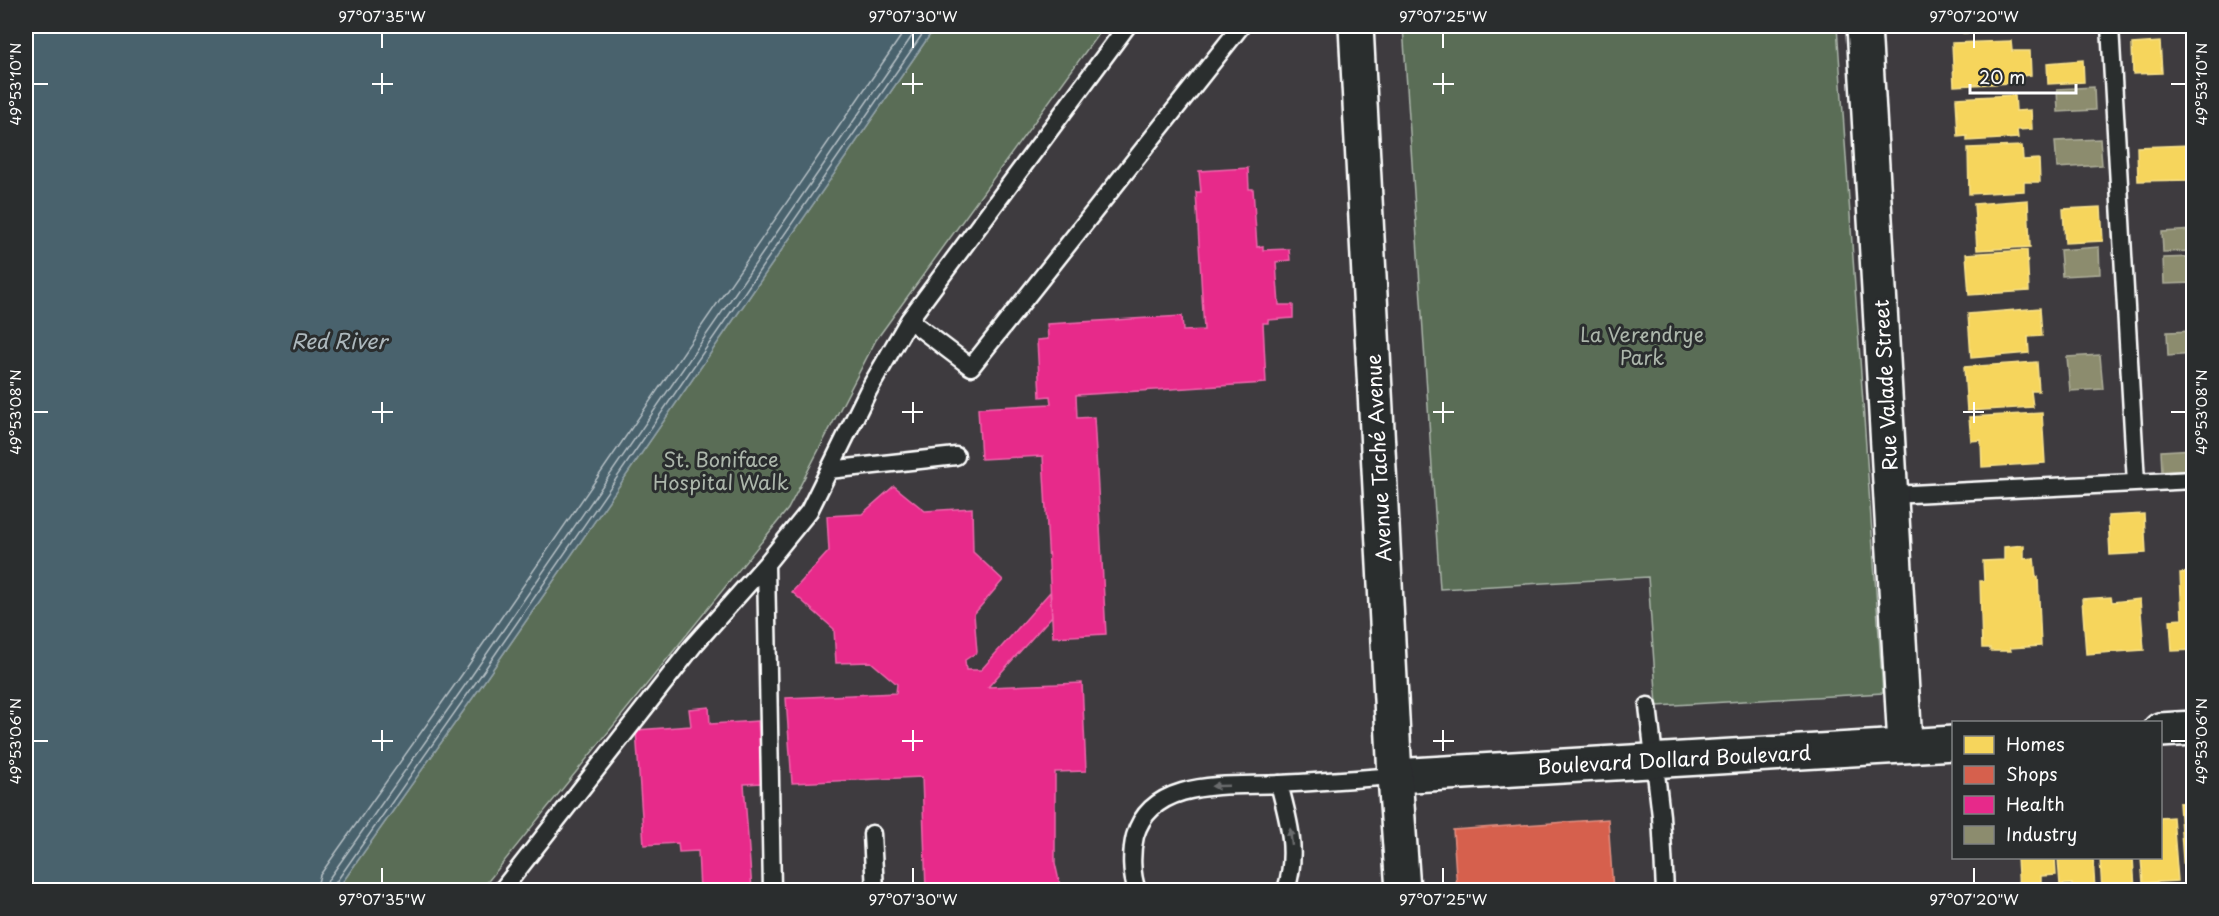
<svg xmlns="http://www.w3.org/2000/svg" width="2219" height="916" viewBox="0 0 2219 916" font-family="'Playpen Sans',sans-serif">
<rect width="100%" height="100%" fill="#3e3b3f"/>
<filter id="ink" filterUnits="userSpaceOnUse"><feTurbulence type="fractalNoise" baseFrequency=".0167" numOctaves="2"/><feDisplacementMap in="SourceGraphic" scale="12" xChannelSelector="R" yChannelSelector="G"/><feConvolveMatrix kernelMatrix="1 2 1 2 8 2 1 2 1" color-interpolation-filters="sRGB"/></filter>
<g filter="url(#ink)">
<path fill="#5a6d57" stroke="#acb6ab" stroke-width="1.5" d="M936 26H1104L876 340 788 509 481 890H337L479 689Z
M1403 26H1837L1883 693 1657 706 1648 577 1440 589Z"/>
<path fill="#48626d" stroke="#91a1a7" stroke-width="1.5" d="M26 26H936L479 689 337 890H26Z"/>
<path fill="#f6d55c" stroke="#f9e28d" stroke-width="1.5" d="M1963 26H2005L2006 31 1963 33Z
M2011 41 2012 51H2030L2031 75 2011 77V83L1954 86 1952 43Z
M2160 42 2162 73 2133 74 2132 44Z
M2083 60 2084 82 2048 84 2047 63Z
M2015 95 2016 111 2031 110 2032 129 2017 130 2018 138 1967 141V136L1958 137 1956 98Z
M2190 145 2191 180 2138 181 2137 147Z
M2022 146 2023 160 2039 159 2040 182H2024V191L1969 194 1968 148Z
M2028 200 2030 247 1977 250 1974 204Z
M2101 207 2103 241 2065 243 2063 209Z
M2027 250 2029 291 1969 295 1966 254Z
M2040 308 2042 336 2028 337 2029 353 1971 358 1968 314Z
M2037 362 2039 391H2031L2033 407 1967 411 1964 367Z
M2042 413 2045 463 1982 467 1981 440 1971 441 1969 417Z
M2144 514 2146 553 2110 555 2108 516Z
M2024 545V559L2034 558 2036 577H2038L2041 646 2010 648 2011 651H1990V648H1982L1980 581H1984L1983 561 2004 560V547Z
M2194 572V650L2172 651 2170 620 2182 619 2180 573Z
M2111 597 2112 602 2140 599 2144 650 2086 654 2082 599Z
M2194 802V873L2184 874 2179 803Z
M2173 817 2178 881 2143 883 2141 858H2160V818Z
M2017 858H2055L2056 875 2041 876V888L2019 890Z
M2058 858H2093L2095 890H2072V884L2060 885Z
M2100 858H2133L2135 890H2102Z"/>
<path fill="#d6604d" stroke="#e29082" stroke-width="1.5" d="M1608 819 1613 890H1457L1453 830Z"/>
<path fill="#e7298a" stroke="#ee69ad" stroke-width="1.5" d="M1248 168 1249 189H1253L1257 247 1263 246V250L1289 249 1290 260 1276 262 1277 278 1279 305H1293V318L1268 320V323H1263L1266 383 1076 395 1077 418 1094 417 1106 634 1053 637 1043 456 981 459 978 408 1051 404 1050 396 1040 397 1037 340 1048 339 1047 324 1182 316 1183 331 1204 330 1196 192H1201L1199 171Z
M894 486 925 511 972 508 973 552 1003 580 974 614 977 652 965 660 966 670H981L1050 592 1052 616 988 687 1082 683 1086 771 1055 772V863L1061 890H926L922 777 792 783 786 698 896 693 897 684 871 662 836 663 834 629 792 592 829 551 827 516 862 514Z
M709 707 710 724 758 721 762 783 744 784 752 890H700L698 851 679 852 678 843 644 845 636 730 691 726 689 709Z"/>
<path fill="#8c8c6e" stroke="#aeae9a" stroke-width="1.5" d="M2137 26H2180V33L2138 35Z
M2094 87 2095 110 2058 112 2057 89Z
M2100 139 2102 165 2057 168 2055 141Z
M2194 230V251L2163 252 2162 232Z
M2099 247 2100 274 2062 276 2060 250Z
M2194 257V283L2164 284 2163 258Z
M2194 331V354L2168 356 2167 332Z
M2100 355 2103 389 2070 391 2067 357Z
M2194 449V470L2162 472 2161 451Z"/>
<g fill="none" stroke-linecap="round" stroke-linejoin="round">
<path stroke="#b6c0c5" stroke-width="1.5" d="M316 890 320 875 461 676 908 26
M325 890 328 880 468 681 919 26
M333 890 334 885 474 685 928 26"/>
<g stroke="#fff" stroke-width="21">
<path id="lane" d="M2110 26 2136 483
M909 320 971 367 1241 26
M829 470 956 456
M1891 495 2194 480
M766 564 772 890
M1648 706 1661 816 1665 890
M1279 784C1289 821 1298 853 1286 890
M872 834 875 890
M502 890 693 646 766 564 809 511 868 391 909 320 1127 26
M1137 890C1131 875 1131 852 1135 836 1152 776 1233 787 1280 784 1318 782 1356 779 1395 776"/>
</g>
<g stroke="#fff" stroke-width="38">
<path id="street" d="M1864 26 1905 745
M2160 730 2194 728
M1395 776 1954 743"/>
</g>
<g stroke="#fff" stroke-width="38">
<path id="secondary" d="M1356 26 1395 776 1403 890"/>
</g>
<use href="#lane" stroke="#2a2d2e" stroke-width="16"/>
<use href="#street" stroke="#2a2d2e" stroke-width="33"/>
<use href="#secondary" stroke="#2a2d2e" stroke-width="33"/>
</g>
<defs><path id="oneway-solid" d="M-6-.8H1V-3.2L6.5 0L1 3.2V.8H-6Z" transform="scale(1.5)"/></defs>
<g fill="#6a6c6d">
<use href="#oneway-solid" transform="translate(1220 786) rotate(178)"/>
<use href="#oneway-solid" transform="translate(1291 837) rotate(-96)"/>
</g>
</g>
<path fill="none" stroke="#fff" stroke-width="2" d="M382 33V48M913 33V48M1443 33V48M1974 33V48M382 73V94M913 73V94M1443 73V94M33 84H48M372 84H393M902 84H923M1433 84H1454M2171 84H2186M382 402V423M913 402V423M1443 402V423M1974 402V423M33 412H48M372 412H393M902 412H923M1433 412H1454M1963 412H1984M2171 412H2186M382 730V751M913 730V751M1443 730V751M33 741H48M372 741H393M902 741H923M1433 741H1454M2171 741H2186M382 868V883M913 868V883M1443 868V883M1974 868V883"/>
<g text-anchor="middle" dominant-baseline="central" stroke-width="6" stroke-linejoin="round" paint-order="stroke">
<g font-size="20" fill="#acb6ab" stroke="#2a2d2e">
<text x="1642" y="334">La Verendrye<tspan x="1642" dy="23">Park</tspan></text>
<text x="721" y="459">St. Boniface<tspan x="721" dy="23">Hospital Walk</tspan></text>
</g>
<g font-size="20" fill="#fff" stroke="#2a2d2e">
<text transform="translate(1885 385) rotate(-93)">Rue Valade Street</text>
<text transform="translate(1378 458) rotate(-93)">Avenue Taché Avenue</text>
<text transform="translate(1674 759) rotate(-3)">Boulevard Dollard Boulevard</text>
</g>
<g font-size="21" font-style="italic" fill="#adb8bd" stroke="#2a2d2e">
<text x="339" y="340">Red River</text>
</g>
</g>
<rect width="2219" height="916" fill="none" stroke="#2a2d2e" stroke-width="66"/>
<rect x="1952" y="721" width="210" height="138" fill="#2a2d2e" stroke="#7f8182" stroke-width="1.5"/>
<rect x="1964" y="736" width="30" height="18" fill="#f6d55c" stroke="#7f8182" stroke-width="1.5"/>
<text x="2006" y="751" font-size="18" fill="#ffffff">Homes</text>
<rect x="1964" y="766" width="30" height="18" fill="#d6604d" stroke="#7f8182" stroke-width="1.5"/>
<text x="2006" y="781" font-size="18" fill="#ffffff">Shops</text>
<rect x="1964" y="796" width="30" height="18" fill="#e7298a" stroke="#7f8182" stroke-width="1.5"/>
<text x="2006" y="811" font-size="18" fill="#ffffff">Health</text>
<rect x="1964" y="826" width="30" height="18" fill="#8c8c6e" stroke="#7f8182" stroke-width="1.5"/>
<text x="2006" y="841" font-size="18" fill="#ffffff">Industry</text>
<path d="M1970 84v9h106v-9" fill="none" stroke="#ffffff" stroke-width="3"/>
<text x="1979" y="84" font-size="18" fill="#ffffff" stroke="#2a2d2e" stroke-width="4.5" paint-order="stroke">20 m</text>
<rect x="33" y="33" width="2153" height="850" fill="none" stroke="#fff" stroke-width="2"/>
<g font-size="15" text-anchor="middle" fill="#fff">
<text x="382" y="22">97°07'35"W</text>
<text x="913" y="22">97°07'30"W</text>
<text x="1443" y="22">97°07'25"W</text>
<text x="1974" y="22">97°07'20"W</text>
<text transform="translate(16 84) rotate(-90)" y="5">49°53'10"N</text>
<text transform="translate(2202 84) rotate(-90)" y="5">49°53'10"N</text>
<text transform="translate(16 412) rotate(-90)" y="5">49°53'08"N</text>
<text transform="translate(2202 412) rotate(-90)" y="5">49°53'08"N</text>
<text transform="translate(16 741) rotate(-90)" y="5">49°53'06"N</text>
<text transform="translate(2202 741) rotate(-90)" y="5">49°53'06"N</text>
<text x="382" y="905">97°07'35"W</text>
<text x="913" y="905">97°07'30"W</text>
<text x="1443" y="905">97°07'25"W</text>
<text x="1974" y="905">97°07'20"W</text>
</g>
</svg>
